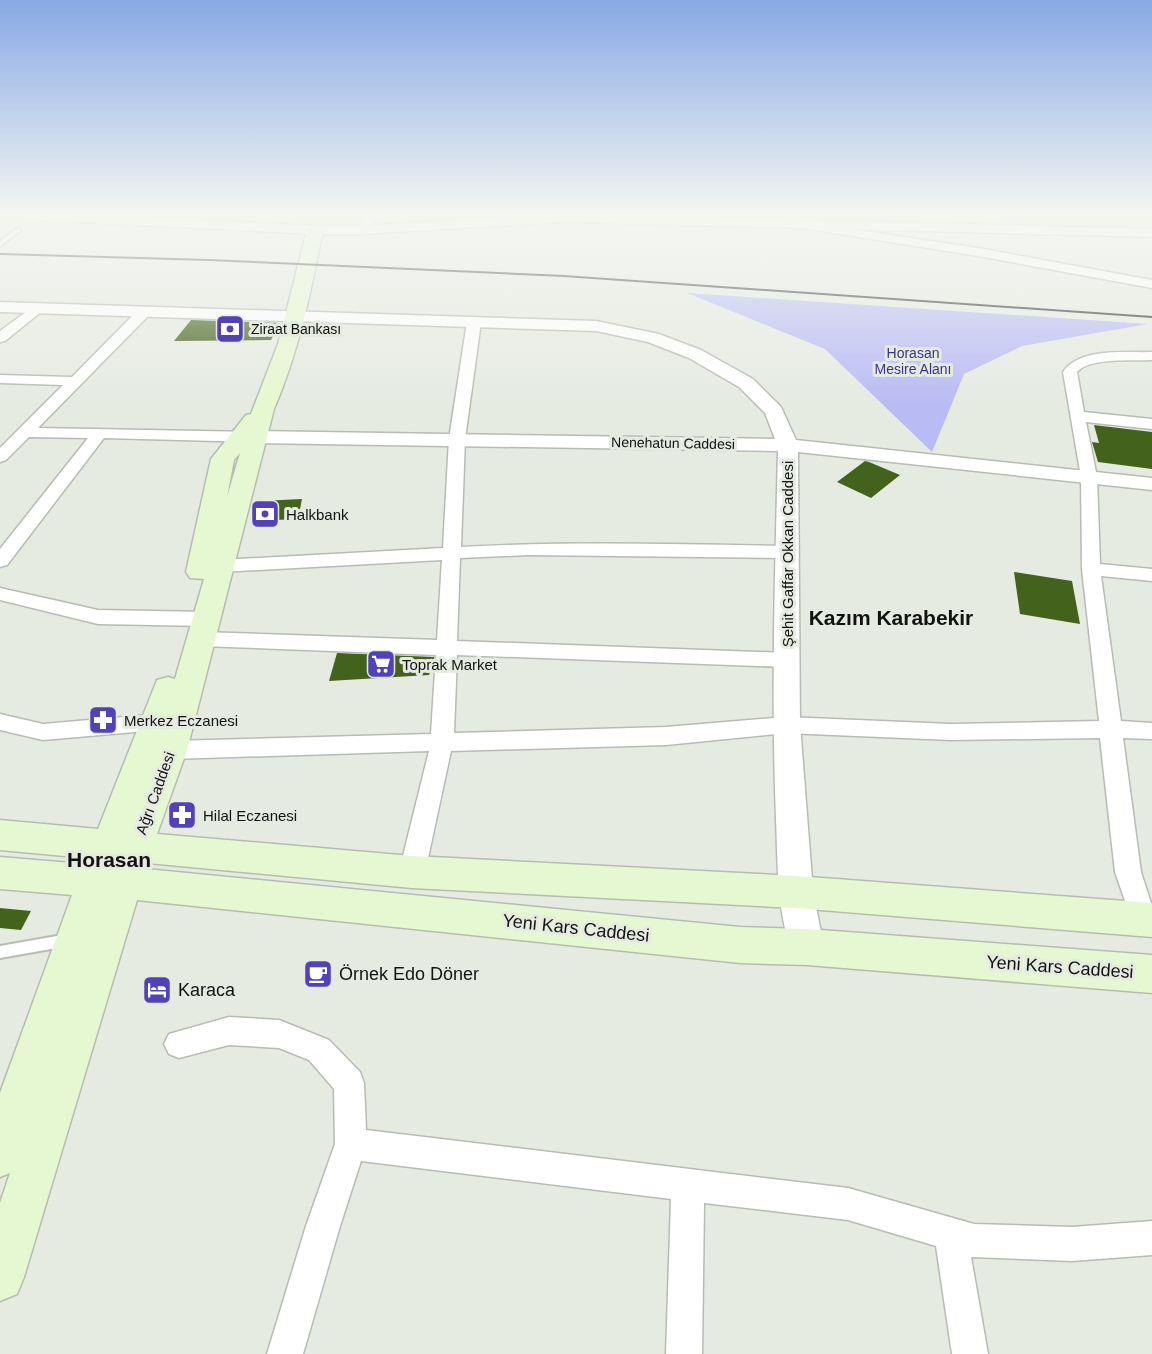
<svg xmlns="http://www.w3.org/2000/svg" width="1152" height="1354" viewBox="0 0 1152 1354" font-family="Arial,sans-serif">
<rect width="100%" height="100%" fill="#e6ebe2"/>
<path fill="#b9bbf4" d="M687 293 1148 324 1022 346 964 374 932 452 825 349Z"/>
<path fill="#43621c" d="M191 320 280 323 271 340 174 341Z
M1094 425 1152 432V469L1098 462 1092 442 1099 443Z
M865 461 869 462 900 475 871 498 837 482Z
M302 499 298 519 255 521 261 501Z
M1014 572 1072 581 1080 624 1020 614Z
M337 653 434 657 433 664 429 675 329 681Z
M0 908 31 911 21 930 0 928Z"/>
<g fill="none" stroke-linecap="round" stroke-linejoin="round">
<g stroke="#b7bcb2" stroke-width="4">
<path id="service" d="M18 228 21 230 20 231 0 246V241Z
M68 934 73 936 75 940 73 944 68 946 0 958V946Z"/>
</g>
<g stroke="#b7bcb2" stroke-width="3">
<path id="minor" d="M368 215H379L365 232H357L355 230Z
M781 215H795L812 223 984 249 1152 280V288L984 257 809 229Z
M37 304 43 308 42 311 5 341 0 342V331Z
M145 307 150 308 151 311 150 314 38 428 255 432 263 437 255 442 104 438 7 565 0 567V549L88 438 29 437 6 460 0 462V448L63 385 0 383V375L72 377 140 308Z
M474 318 481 322 465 439 461 547C569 541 678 544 787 546L793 548 796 552 793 556 787 558 528 555 460 558 457 641 786 653 793 655 796 660 793 665 786 667 457 655 454 733 666 727 786 717 951 724 1099 721 1082 569 1081 477 1063 372C1080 347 1125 353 1152 352V360C1133 361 1090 357 1077 372L1084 412 1152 419V429L1086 422 1097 477 1100 564 1152 569V581L1101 576 1121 721 1152 723V739L1123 738 1141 872 1152 906V927L1143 931 1134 927 1115 872 1100 738 951 740 786 733 666 745 451 751 425 872 421 880 412 883 403 880 399 872 429 751 171 759 163 756 160 750 163 744 171 741 431 734 436 655 201 646 194 644 191 639 194 634 201 632 437 640 442 560 221 572 214 570 212 566 214 562 221 560 443 548 449 439 467 322Z
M0 588 98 610 206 612 213 614 216 619 213 624 206 626 98 624 0 600Z
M0 714 43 724 158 714 166 716 169 722 166 728 158 730 43 740 0 730Z
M229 1017 279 1020 329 1040 360 1072 364 1083 366 1130 848 1188 974 1224 1072 1227 1152 1221V1255L1072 1261 971 1257 988 1354H952L936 1246 848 1220 704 1203 702 1354H666L671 1199 361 1161 340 1226 303 1354H267L306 1226 335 1144 334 1089 309 1060 279 1048 229 1045 179 1058 169 1054 164 1044 169 1034Z"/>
</g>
<g stroke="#b7bcb2" stroke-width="3">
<path id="tertiary" d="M8 215H105L315 226H361L538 215H623L1152 229V237L564 222 361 234H315L15 219Z
M0 302 596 321 659 334 701 350 753 379 781 407 796 440 1152 478V490L798 452 800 725 813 892 824 947 819 958 807 963 795 958C776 916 778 865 776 819 771 696 775 574 778 451L255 443 248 441 245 437 248 433 255 431 775 439 765 413 739 387 689 358 648 342 596 331 0 312Z"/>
</g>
<g stroke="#b7bcb2" stroke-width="3">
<path id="secondary" d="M315 225 323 230C311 291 299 351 274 409L187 750 157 834 412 856 796 876 1152 903V937L796 908 412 888 148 863 146 869 740 927 807 929 1152 955V993L807 965 740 963 137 900 24 1277 17 1294 0 1301V1203L10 1173 0 1177V1093L72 895 0 889V857L83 864 86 858 0 850V820L98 829 157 680 168 677 175 679 204 579 190 578 186 572 211 459 246 415 251 414 278 344 307 230ZM240 453 227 497 234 460Z"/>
</g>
<use href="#service" fill="#fff" fill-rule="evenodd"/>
<use href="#minor" fill="#fff" fill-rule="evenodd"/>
<use href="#tertiary" fill="#fff" fill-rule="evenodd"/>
<use href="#secondary" fill="#e6f8d1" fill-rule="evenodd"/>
<path stroke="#2f302c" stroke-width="2" d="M0 254 209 260 564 276 1152 317"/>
</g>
<linearGradient id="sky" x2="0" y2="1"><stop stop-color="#88a9e5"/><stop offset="0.53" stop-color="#f4f6f2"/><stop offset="1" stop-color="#f4f6f2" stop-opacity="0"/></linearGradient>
<rect width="1152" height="405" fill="url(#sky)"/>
<defs>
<g id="bank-square" transform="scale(1.5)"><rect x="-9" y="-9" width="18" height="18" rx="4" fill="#5242b9" stroke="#e6ebe2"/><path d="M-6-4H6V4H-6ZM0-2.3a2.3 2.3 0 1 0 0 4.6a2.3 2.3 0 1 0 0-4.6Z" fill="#fff"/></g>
<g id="supermarket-square" transform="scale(1.5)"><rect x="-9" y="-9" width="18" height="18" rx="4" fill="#5242b9" stroke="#e6ebe2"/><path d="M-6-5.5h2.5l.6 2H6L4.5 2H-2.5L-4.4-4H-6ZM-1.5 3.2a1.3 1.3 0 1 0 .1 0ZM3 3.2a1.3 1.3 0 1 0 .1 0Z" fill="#fff"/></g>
<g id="pharmacy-square" transform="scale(1.5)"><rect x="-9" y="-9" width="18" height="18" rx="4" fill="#5242b9" stroke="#e6ebe2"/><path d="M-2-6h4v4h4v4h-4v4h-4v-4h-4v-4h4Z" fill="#fff"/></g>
<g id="cafe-square" transform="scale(1.5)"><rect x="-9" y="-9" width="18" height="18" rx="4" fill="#5242b9" stroke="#e6ebe2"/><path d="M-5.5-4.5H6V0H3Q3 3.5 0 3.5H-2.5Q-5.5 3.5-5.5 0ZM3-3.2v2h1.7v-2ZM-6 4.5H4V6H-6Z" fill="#fff"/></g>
<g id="hotel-square" transform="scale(1.5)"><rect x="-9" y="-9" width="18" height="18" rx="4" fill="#5242b9" stroke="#e6ebe2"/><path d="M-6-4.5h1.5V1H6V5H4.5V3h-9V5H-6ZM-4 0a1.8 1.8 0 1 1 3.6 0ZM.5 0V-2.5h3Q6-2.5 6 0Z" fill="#fff"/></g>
</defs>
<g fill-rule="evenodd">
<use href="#bank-square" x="230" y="329"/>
<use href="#bank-square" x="265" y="514"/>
<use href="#supermarket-square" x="381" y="664"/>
<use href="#pharmacy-square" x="103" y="720"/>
<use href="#pharmacy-square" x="182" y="815"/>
<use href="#cafe-square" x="318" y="974"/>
<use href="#hotel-square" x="157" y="990"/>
</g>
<g text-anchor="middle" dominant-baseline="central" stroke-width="6" stroke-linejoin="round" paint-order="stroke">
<g font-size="14" fill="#121310" stroke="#e6ebe2" text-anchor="start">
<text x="251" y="329">Ziraat Bankası</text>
</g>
<g font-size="14" fill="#3d3386" stroke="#e6ebe2">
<text x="913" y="353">Horasan<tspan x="913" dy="16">Mesire Alanı</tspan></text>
</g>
<g font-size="14" fill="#121310" stroke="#e6ebe2">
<text transform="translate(673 443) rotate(1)">Nenehatun Caddesi</text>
</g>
<g font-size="15" fill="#121310" stroke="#e6ebe2" text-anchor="start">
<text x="286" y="514">Halkbank</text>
<text x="402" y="664">Toprak Market</text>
<text x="124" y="720">Merkez Eczanesi</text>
<text x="203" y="815">Hilal Eczanesi</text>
</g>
<g font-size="15" fill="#121310" stroke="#e6ebe2">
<text transform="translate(787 554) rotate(-90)">Şehit Gaffar Okkan Caddesi</text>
<text transform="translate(155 793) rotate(-70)">Ağrı Caddesi</text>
</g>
<g font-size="18" fill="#121310" stroke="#e6ebe2">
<text transform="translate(576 928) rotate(6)">Yeni Kars Caddesi</text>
<text transform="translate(1060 967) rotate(4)">Yeni Kars Caddesi</text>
</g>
<g font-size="18" fill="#121310" stroke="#e6ebe2" text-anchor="start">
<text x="339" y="974">Örnek Edo Döner</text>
<text x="178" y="990">Karaca</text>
</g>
<g font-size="21" font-weight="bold" fill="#121310" stroke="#e6ebe2">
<text x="891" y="617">Kazım Karabekir</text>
<text x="109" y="859">Horasan</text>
</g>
</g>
</svg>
